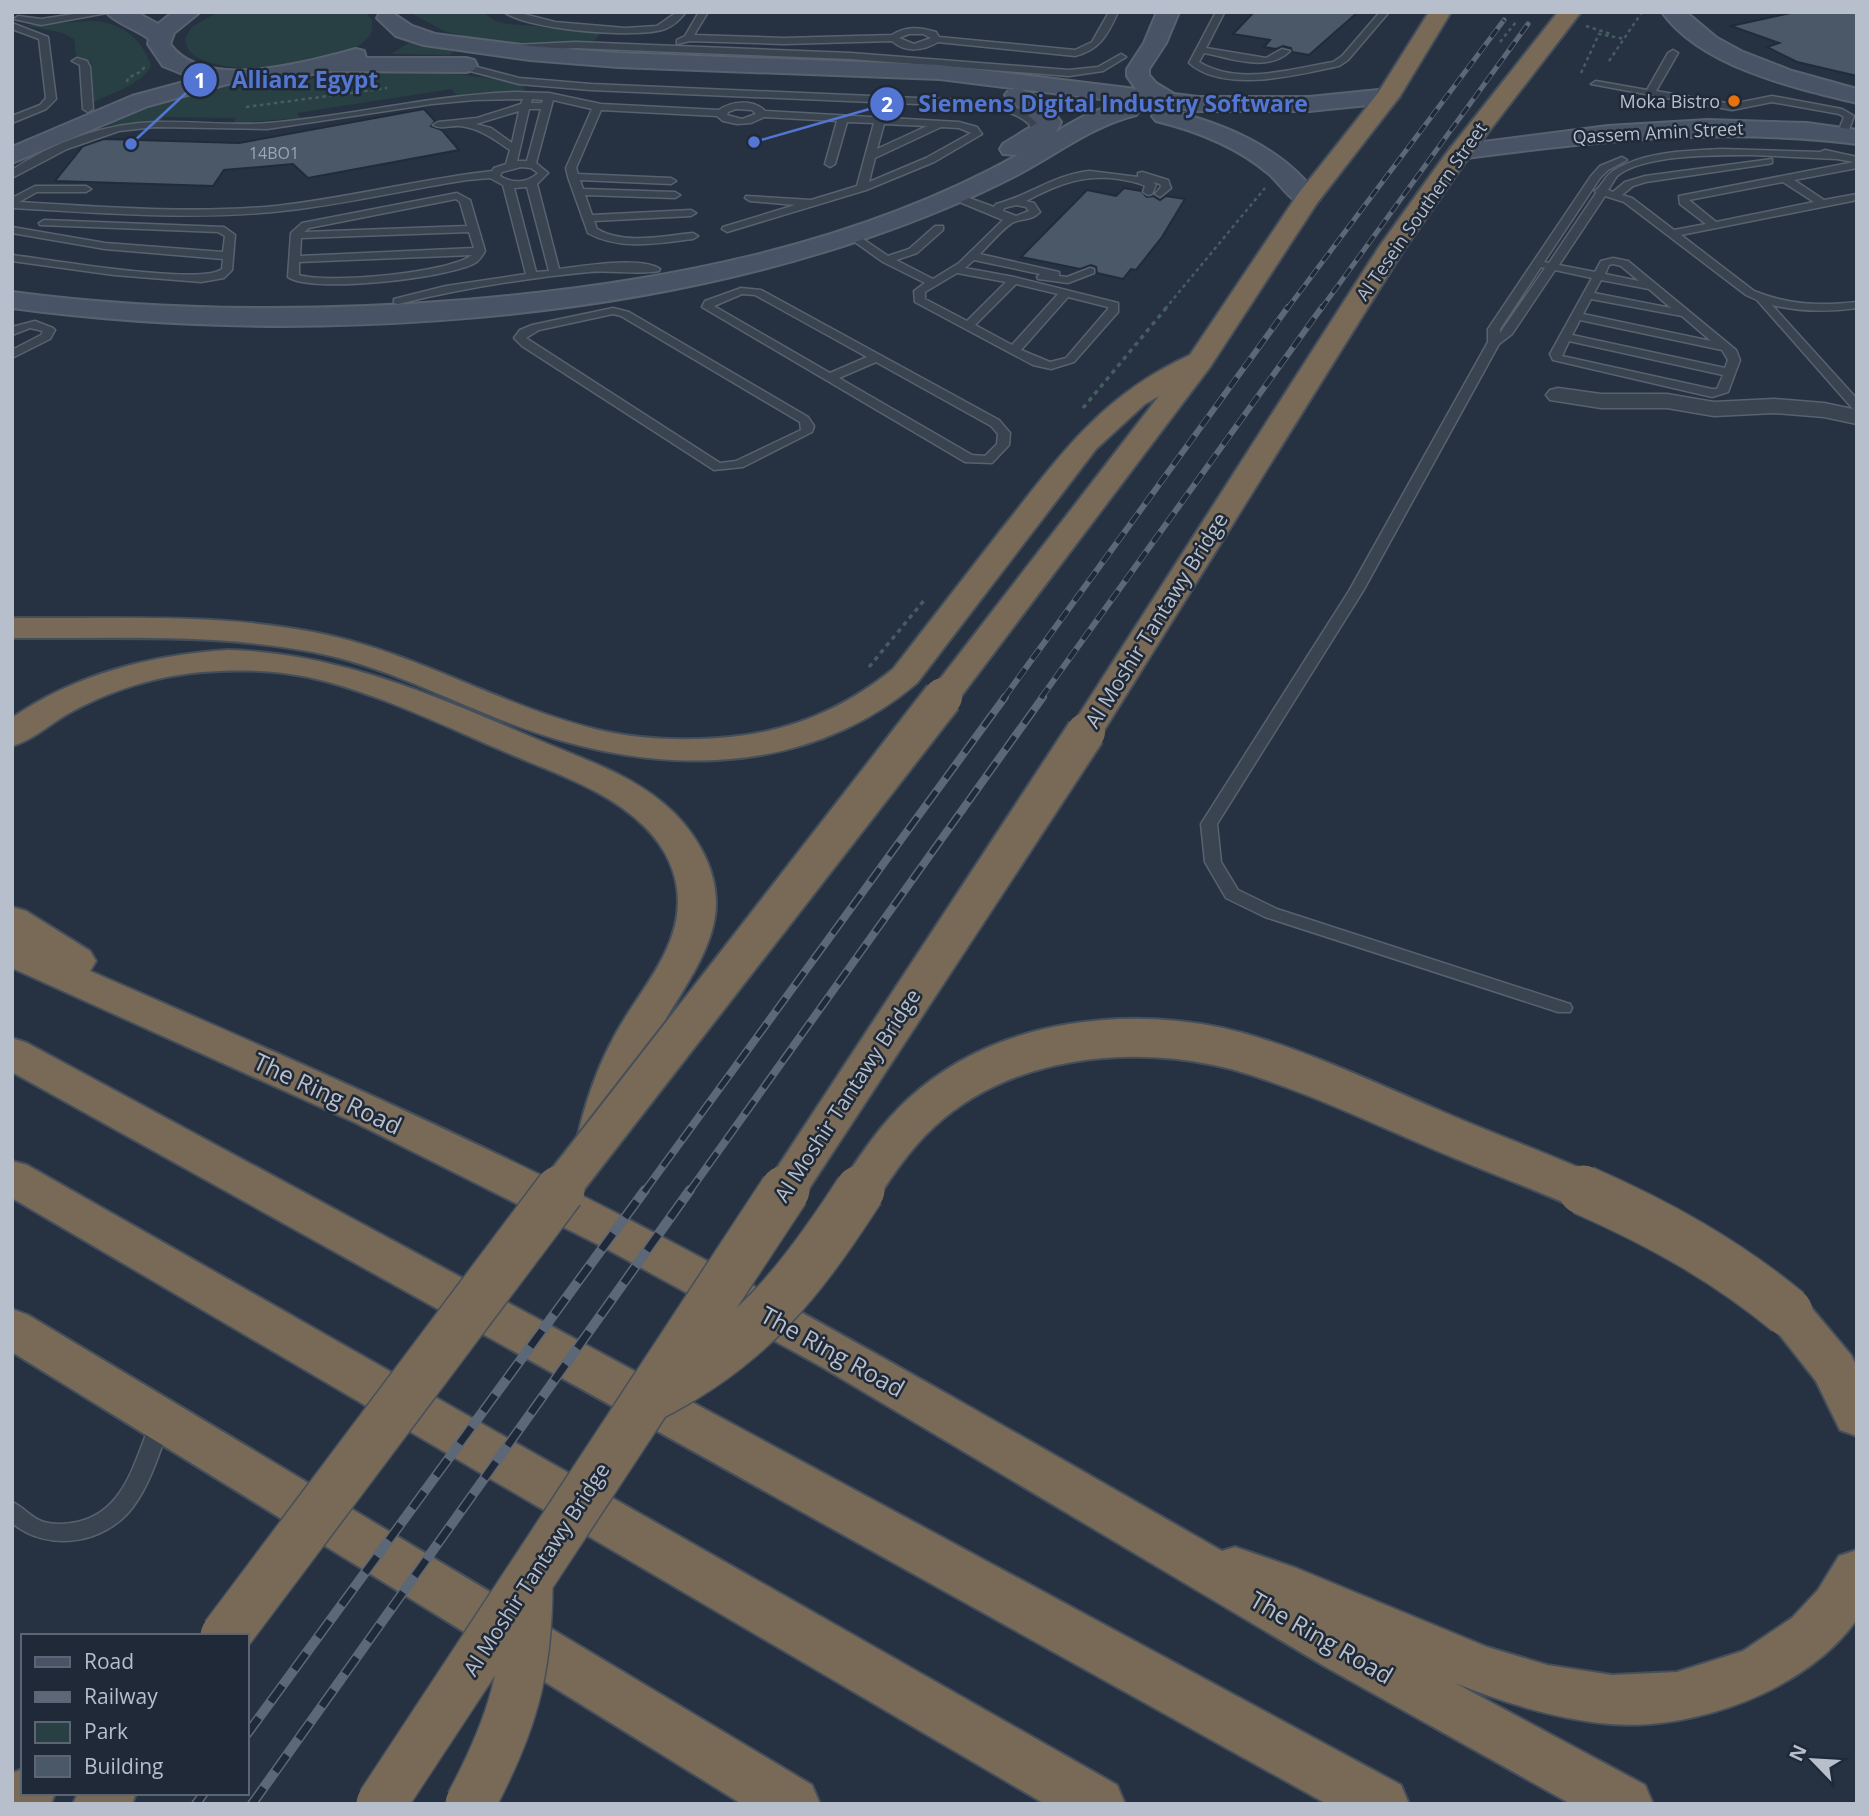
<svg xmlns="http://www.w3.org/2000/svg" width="1869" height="1816" viewBox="0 0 1869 1816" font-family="'Open Sans',sans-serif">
<rect width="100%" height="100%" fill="#263242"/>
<path fill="#284043" d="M218 12H365L372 20C372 24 373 28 372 31 359 68 209 83 188 49 186 46 186 42 185 39L192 27Z
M409 12H483L495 21 507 24 598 31 600 34 592 43H521L479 40 444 31Z
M91 21C120 22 142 37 151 66 142 84 112 93 94 102L91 62 76 56 74 39 63 33 24 25Z
M412 41 454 52 450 55 391 54Z
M357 71H437L521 83 525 89 521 92 456 95 452 89 297 113 300 118 233 123 236 118 164 117 160 122 102 126 12 166V162L148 102 215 85H280Z"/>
<path fill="#4a5868" stroke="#212b39" stroke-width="2" d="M1254 12H1358L1309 55 1292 52 1291 48 1283 46 1276 49 1264 47 1270 40 1233 34Z
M1795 12H1857V76L1797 62 1767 47 1779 43 1731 26Z
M424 109 435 121 431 126 442 130 459 150 308 178 293 164 224 170 213 186 55 181 83 146 104 139 239 143Z
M1124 188 1141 191 1147 197 1153 196 1160 200 1166 196 1185 199 1162 237 1136 270 1131 269 1123 279 1097 273 1096 267 1091 265 1080 269 1021 257 1087 190 1116 196Z"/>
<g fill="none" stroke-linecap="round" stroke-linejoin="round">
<g stroke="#58626f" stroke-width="3">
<path id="lane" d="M88 12H112L41 25 14 19 18 16 41 19Z
M504 12H516L555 22 625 28 657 26 677 12H686C680 19 674 26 665 29 637 39 527 30 504 12Z
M699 12H708L694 35 784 38 892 35C906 26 920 27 936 32L939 37 1075 50 1092 42 1109 12H1118C1108 34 1100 50 1075 56L938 42C923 51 905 53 892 41L784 44 690 41 677 44V40L685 36ZM909 34H923L931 38 914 44 899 38Z
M1216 12 1224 13 1206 48 1266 58 1282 49 1290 51C1268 73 1231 58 1204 53L1199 62C1239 86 1290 69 1333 62L1342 56 1380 12H1389L1348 60 1339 66C1297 75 1224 94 1189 63Z
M12 23 48 37 56 99 46 109 12 123V116L40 105 46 98 39 39 12 29Z
M576 42 851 53 1069 70 1098 67 1121 54 1126 57 1103 71 1069 76 851 59 576 48 513 51 508 48 513 45Z
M1673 50 1678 53 1656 91 1732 104 1772 96 1842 109 1854 116 1847 135 1842 138 1837 135 1844 117 1839 114 1772 102 1732 110 1591 84 1596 81 1647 90 1668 53Z
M77 58 87 61 90 67 93 109 88 112 83 109 80 65 72 61Z
M454 61 519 78 591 84 964 100C988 103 1037 102 1041 133L1036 139H1030V125C1014 108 986 109 964 106L591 90 519 84 451 66V62Z
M515 92 549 93 601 104 719 110C732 101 753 99 765 111L959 122 977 127 982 134 934 162 866 190 727 232 722 229 723 227 795 205 750 201 745 198 746 196 811 200 857 186 874 123 847 122 835 164 830 167 825 164 837 121 764 117 751 123 737 124 723 121 717 116 601 110 576 168 578 174 671 178 676 181 671 184 580 180 583 189 675 192 680 195 675 198 585 195 592 215 691 210 696 213 691 216 594 221 597 229C625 245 662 236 693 233L698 236 693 239C659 243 620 251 588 233L568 177 566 168 592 109 553 100 536 163 548 173 537 184 559 269C582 266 642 256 660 269L659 271C637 275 612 270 589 272 525 278 460 289 398 304L394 303V299L446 286 526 274 503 185 490 178 467 180C402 190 338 206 273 212 186 220 99 213 12 208V198L35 186H86L91 189 86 192H37L19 202C104 207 191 214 276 206 349 198 420 179 492 171L494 168 506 164 510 150C494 139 479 128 460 126 450 125 442 130 433 125L438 122 477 118 521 104 523 99 474 100 432 104 267 129 155 127 119 131 67 149 12 178V170C54 142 105 123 156 122 193 121 231 126 268 123 351 116 432 95 515 92ZM532 99 543 100 542 103H531ZM529 109H541L527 161H517ZM736 109 752 110 756 114 742 119 727 115 728 112ZM519 111 512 143 491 128 476 124ZM884 124 927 126 877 149ZM941 127 959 128 971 133 926 158 869 182 875 158ZM521 167 531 168 538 173C527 183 513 184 500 176L502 172ZM527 187 549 271 536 272 514 188Z
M1722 149 1820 152 1825 150 1857 157V168L1794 180 1824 200 1857 194V200L1681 235 1754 291C1788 305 1820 306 1857 302V308C1828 312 1801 312 1772 305L1857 399V410L1853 409 1757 300 1746 295 1624 202 1605 196 1559 265 1595 272 1601 261 1613 258 1628 261 1736 350 1740 360 1728 392 1712 397 1553 360 1550 354 1592 278 1555 270 1512 334 1499 344 1363 591 1217 824 1221 862 1238 890 1277 909 1570 1004 1572 1008 1570 1012H1558L1265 917 1226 898 1205 862 1201 824 1349 591 1488 342V329L1591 176 1600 166 1622 157 1627 160 1608 170 1600 178 1544 262 1549 263 1596 193 1595 191C1602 186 1605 176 1613 171 1644 151 1687 151 1722 149ZM1752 155 1837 159 1854 162 1679 196 1680 204 1706 224 1674 230 1632 198 1622 195 1633 186 1646 182 1768 164 1772 163V159L1645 176 1625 182 1613 192 1608 190C1611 186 1614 180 1617 176 1643 154 1720 155 1752 155ZM1783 182 1814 202 1716 222 1689 200ZM1613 264 1621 266 1639 281 1605 274 1609 265ZM1541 267 1545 268 1500 333V329ZM1601 280 1649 289 1671 308 1594 293ZM1591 299 1682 316 1711 341 1583 314ZM1580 320 1722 350 1728 360 1725 368 1572 335ZM1569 341 1723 375 1717 389H1712L1562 356Z
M1090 171 1138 177V173L1142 172 1168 180 1171 188 1160 197 1155 194 1161 187 1160 184 1153 182 1156 185 1152 194 1148 195 1143 192 1145 186C1138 182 1128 181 1119 179 1083 174 1058 184 1026 201L1034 203 1040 212C1031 221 1024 218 1014 222 1006 225 987 247 980 254L1059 272V276L1067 277 1090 268 1094 269V273L1068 283 1038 279 1037 277 1040 274 974 260 965 268 1014 277 1118 303V312L1074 362 1051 369 1033 365 915 302 914 291 925 283 883 262 845 235 854 233 888 256 909 249 935 226H943V230L917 253 896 260 933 279 959 263 1003 220 950 198V194H958L994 207 996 204C1029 196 1055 174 1090 171ZM1016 205 1026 207 1029 211 1016 216 1003 211 1004 208ZM957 273 1006 282 967 321 925 299V292ZM1016 284 1058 294 1012 345 975 325ZM1068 297 1108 307V309L1066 358 1050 362 1021 350Z
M457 193 470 200 485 251C482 256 480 260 475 263 449 278 310 294 288 277L291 233 302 223ZM456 199 460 202 467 226 304 232 309 228ZM469 232 474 248 300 256 301 238ZM472 255C449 273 327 284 299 275V262Z
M44 220 224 227 235 235 232 270 224 278 201 282 114 275 12 261V255C46 259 202 286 222 269L223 259 105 249 12 233V227L105 243 223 252 225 236 218 232 40 225 39 223Z
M741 288 761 290 999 420 1010 433 1009 445 992 463 965 462 702 307 705 301ZM742 294 755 295 867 357 830 373 714 306ZM876 362 991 426 998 434 997 444 985 456 972 455 839 378Z
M613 308 629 312 808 417 814 426 812 432 743 467 714 470 522 346 514 338 520 330 532 325ZM613 314 621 316 800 422 801 430 736 461 720 463 526 338 539 330Z
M35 321 53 328 55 330 50 339 12 358V350L41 335 43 331 30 328 12 335V327Z
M161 1414 168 1416 171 1422C160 1450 151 1483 133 1507 105 1544 48 1553 12 1523V1502C24 1507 32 1519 44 1522 55 1525 67 1524 77 1522 128 1511 135 1455 154 1416Z"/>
</g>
<g stroke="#58626f" stroke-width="3">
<path id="street" d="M1558 388 1601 394H1667L1714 402 1774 399 1824 403 1857 410V424L1824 417 1774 413 1714 416 1667 408H1601L1550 400 1546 395 1550 390Z"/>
</g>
<g stroke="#58626f" stroke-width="4">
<path id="secondary" d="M106 12H136L158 24 173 12H200L174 33 170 44C205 93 308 61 356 49L364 51 366 58H466L474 60 477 65 474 70 466 72 328 71 281 80 231 83 148 106 12 163V147L132 96 195 79 163 66 148 44 149 39C137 29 116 24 106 12Z
M391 12 412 26 435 34 530 46 618 53 940 65 1136 89 1127 76V69L1144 43 1157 12H1179L1166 43 1149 69V75L1156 83 1174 94 1198 97H1309L1388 89 1396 91 1400 96 1396 101 1388 103 1309 111H1198L940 79 618 67 530 60 424 45 396 36 377 18 380 13Z
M1662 12H1686L1717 38 1741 51 1792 71 1857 89V103C1795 88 1701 67 1662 12Z
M1017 88C1035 93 1050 107 1061 122L1056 132C1077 119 1111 99 1136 105L1140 110 1136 115C1092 126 1057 154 1017 175 967 201 914 222 861 240 604 327 280 344 12 308V292C163 312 314 312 465 300 654 284 850 248 1018 155L1003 154 1000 149 1003 144 1037 123 1005 95 1009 90Z
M1164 109C1223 123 1284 147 1320 199L1316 204C1294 210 1284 187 1269 174 1236 146 1197 131 1156 121L1152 116 1156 111Z
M1707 120 1807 123 1857 130V144C1723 127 1593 141 1460 159L1451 157 1448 152 1451 147 1460 145 1608 126Z"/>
</g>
<g stroke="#454f5c" stroke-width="4">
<path id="highway" d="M1429 12H1451L1400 96 1317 203 1210 367 959 699 947 702 935 699 930 692 1159 396 1145 404 1096 449 917 683C801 781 646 776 512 724 446 699 382 665 313 652 214 633 112 639 12 638V618C112 619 215 613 313 632 415 651 503 708 603 731 645 740 688 741 730 737 792 731 845 708 893 669 929 623 965 576 1001 530 1060 456 1100 396 1190 355L1298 194 1378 93Z
M1558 12H1581L1463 165 1405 248 1098 740 1086 743 1074 740 1068 732 1379 247 1445 155Z
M228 650C339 653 436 696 536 739 580 758 626 772 663 803 692 827 716 864 716 903 716 957 664 1011 644 1060 632 1089 628 1123 613 1150L598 1155 583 1150 577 1139C585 1103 597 1068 615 1035 637 994 678 952 678 902 678 873 665 847 645 827 606 788 550 772 501 750 438 723 375 692 308 677 273 670 237 669 202 672 157 676 111 690 71 712 52 722 34 740 12 746V718C75 674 152 655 228 650Z
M12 907 26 911 90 951 96 961 90 971C275 1052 461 1132 641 1226 838 1329 1029 1441 1222 1551L1235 1547 1296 1568 1487 1647 1547 1665 1612 1675 1677 1672 1743 1651 1792 1618 1818 1590 1839 1556 1857 1550V1619C1808 1690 1694 1731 1610 1724 1557 1719 1504 1703 1455 1683L1645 1785 1653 1804H1571L1324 1666 822 1367 607 1249 356 1123 12 968Z
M12 1038 27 1043 1401 1785 1409 1804H1327L12 1072Z
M12 1161 27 1165 1117 1785 1125 1804H1045L12 1198Z
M1788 1294 1804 1299 1851 1355 1857 1367V1436L1840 1430 1816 1381 1772 1325 1765 1312 1772 1299Z
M12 1309 28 1315 812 1785 820 1804H742L12 1352Z
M23 1769V1793H55L51 1804H12V1773Z
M78 1793H136L132 1804H73Z"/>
</g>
<path stroke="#465d60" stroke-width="2.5" stroke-dasharray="3.5 3.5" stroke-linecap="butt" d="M1586 26 1611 34
M1500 42 1516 22
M1609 61 1642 12
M1581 73 1599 34 1625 39
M127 82 128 78 142 71 145 66
M246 107 387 88
M1165 309 1265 188"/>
<path stroke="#465d60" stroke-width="3.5" stroke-dasharray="4.5 4.5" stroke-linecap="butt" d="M1083 408 1167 307
M869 667 926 598"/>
<use href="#lane" fill="#3a4451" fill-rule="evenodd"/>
<use href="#street" fill="#3a4451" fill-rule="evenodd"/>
<use href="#secondary" fill="#485365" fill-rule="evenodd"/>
<use href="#highway" fill="#786a57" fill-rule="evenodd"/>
<g stroke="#5c6878" stroke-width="5">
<path id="rail-far3" d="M1287 309 1504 20
M1321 309 1528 24"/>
</g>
<g stroke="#5c6878" stroke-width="6">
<path id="rail-far2" d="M1004 698 1288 307
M1041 698 1322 307"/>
</g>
<g stroke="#5c6878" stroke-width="8">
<path id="rail-far1" d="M644 1192 1005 697
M689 1192 1043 697"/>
</g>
<g stroke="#5c6878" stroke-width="10">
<path id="rail" d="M247 1734 645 1190
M196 1804 204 1793
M252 1804 690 1190"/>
</g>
<use href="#rail-far3" stroke="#1f2937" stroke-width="3.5" stroke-dasharray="10" stroke-linecap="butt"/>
<use href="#rail-far2" stroke="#1f2937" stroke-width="4.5" stroke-dasharray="12" stroke-linecap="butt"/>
<use href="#rail-far1" stroke="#1f2937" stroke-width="5" stroke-dasharray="16" stroke-linecap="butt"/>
<use href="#rail" stroke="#1f2937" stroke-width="7" stroke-dasharray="20" stroke-linecap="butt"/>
<g stroke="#454f5c" stroke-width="33" stroke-linecap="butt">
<path id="highway-bridge-far2" d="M942 698 947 692"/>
</g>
<g stroke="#454f5c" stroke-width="42" stroke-linecap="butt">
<path id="highway-bridge-far1" d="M558 1192 943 697
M784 1192 1086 732
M859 1192C877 1164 896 1136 921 1113 1003 1037 1133 1023 1237 1051 1304 1070 1367 1100 1430 1127 1482 1150 1536 1169 1587 1192"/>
</g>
<g stroke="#454f5c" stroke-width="52" stroke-linecap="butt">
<path id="highway-bridge" d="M1583 1190C1658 1223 1725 1260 1788 1312
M648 1398C749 1348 800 1283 860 1190
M225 1636 560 1190
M381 1804 785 1190
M470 1804C512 1726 528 1672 528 1583"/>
</g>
<use href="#highway-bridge-far2" stroke="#786a57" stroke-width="31"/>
<use href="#highway-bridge-far1" stroke="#786a57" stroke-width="38"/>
<use href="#highway-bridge" stroke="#786a57" stroke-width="49"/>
</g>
<circle fill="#e8710a" stroke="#1f2937" stroke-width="2.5" cx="1734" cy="101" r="7"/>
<g text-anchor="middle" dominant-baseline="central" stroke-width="5" stroke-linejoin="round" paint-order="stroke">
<g font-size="16" fill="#9ca5b3">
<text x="274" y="153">14BO1</text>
</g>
<g font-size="18" fill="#b7bfcc" stroke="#1f2937" text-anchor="end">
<text x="1720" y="101">Moka Bistro</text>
</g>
<g font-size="18" fill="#b7bfcc" stroke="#1f2937">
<text transform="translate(1658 132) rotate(-3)">Qassem Amin Street</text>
<text transform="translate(1421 211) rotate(-55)">Al Tesein Southern Street</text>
</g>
<g font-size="21" fill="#b7bfcc" stroke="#1f2937">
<text transform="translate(1156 620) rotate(-58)">Al Moshir Tantawy Bridge</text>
<text transform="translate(847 1095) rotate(-57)">Al Moshir Tantawy Bridge</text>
<text transform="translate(536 1569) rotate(-57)">Al Moshir Tantawy Bridge</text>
</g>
<g font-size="24" fill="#b7bfcc" stroke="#1f2937">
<text transform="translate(328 1093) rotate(25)">The Ring Road</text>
<text transform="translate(833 1351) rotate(29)">The Ring Road</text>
<text transform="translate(1322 1637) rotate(30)">The Ring Road</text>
</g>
</g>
<path fill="none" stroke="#5376d4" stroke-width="2.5" d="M131 144L200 80M754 142L887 104"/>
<g fill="#5376d4" stroke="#1f2937" stroke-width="2.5">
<circle cx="131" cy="144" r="7"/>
<circle cx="754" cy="142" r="7"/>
<circle cx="200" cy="80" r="18"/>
<circle cx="887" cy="104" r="18"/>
</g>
<g font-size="21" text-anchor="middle" font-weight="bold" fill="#fff">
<text x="200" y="88">1</text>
<text x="887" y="112">2</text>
</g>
<g font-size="23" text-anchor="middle" font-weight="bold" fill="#5376d4" stroke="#1f2937" stroke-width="5" stroke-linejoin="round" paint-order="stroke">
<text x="305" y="88">Allianz Egypt</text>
<text x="1113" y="112">Siemens Digital Industry Software</text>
</g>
<rect width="1869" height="1816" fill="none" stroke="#b7bfcc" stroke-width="28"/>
<rect x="21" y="1634" width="228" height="161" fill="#1f2937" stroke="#5c6573" stroke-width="2"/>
<rect x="35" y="1657" width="35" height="10" fill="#485365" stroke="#5c6573" stroke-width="2"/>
<text x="84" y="1669" font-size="21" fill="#b7bfcc">Road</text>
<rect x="35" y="1692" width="35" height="10" fill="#5c6878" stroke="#5c6573" stroke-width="2"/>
<text x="84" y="1704" font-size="21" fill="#b7bfcc">Railway</text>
<rect x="35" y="1722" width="35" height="21" fill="#284043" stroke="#5c6573" stroke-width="2"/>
<text x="84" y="1739" font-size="21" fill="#b7bfcc">Park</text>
<rect x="35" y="1756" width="35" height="21" fill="#4a5868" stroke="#5c6573" stroke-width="2"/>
<text x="84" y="1774" font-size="21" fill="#b7bfcc">Building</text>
<g transform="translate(1813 1760) rotate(295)" stroke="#1f2937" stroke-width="5" paint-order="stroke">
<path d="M0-5L12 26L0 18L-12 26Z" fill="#b7bfcc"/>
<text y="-10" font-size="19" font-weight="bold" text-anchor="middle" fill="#b7bfcc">N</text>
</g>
</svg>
